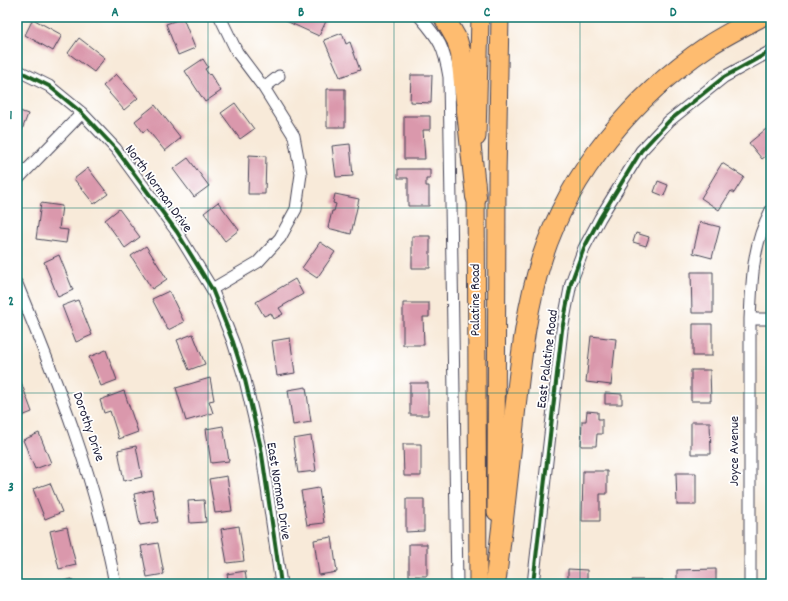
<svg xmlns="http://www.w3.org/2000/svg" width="788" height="601" viewBox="0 0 788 601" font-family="Dekko,sans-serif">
<rect width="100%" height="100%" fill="#fff"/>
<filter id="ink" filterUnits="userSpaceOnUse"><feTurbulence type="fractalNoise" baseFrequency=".025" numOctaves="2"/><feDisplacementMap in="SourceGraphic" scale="8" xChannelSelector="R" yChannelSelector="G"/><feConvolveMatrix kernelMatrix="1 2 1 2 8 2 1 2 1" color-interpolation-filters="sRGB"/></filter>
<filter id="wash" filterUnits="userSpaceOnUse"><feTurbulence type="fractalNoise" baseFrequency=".012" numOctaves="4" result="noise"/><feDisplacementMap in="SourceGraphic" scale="16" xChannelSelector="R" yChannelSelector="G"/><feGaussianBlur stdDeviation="0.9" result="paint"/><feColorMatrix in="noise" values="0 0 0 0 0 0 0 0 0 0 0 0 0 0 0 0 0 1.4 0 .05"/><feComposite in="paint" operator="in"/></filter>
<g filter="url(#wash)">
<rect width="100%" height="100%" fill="#f8ead9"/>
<g id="blocks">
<path fill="#da98ac" d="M287 17H328L319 36 286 21Z
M183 18 195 48 178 55 166 24Z
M33 19 62 35 53 51 25 35Z
M342 33 346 44 350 42 360 70 340 77 324 40Z
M79 38 105 58 94 72 68 53Z
M203 59 208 67 205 69 209 75 210 74 221 91 205 102 185 71Z
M116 74 138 98 124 110 103 86Z
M411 75H432L431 103 410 102Z
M327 89H345V127H327Z
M235 103 254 129 240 139 221 113Z
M155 105 181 138 165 151 147 129 143 132 135 121Z
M17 110 28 114 22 130 17 128Z
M404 116H430V130H423L425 159H404Z
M771 125V152L762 159 749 143Z
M350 144 353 176 336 177 332 146Z
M249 155 266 156 265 194H248Z
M188 158 209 186 194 197 173 169Z
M722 163 744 177 734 193 731 191 719 210 701 198Z
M88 168 108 194 94 204 74 179Z
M398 169H430V179H426V186H429V206H408V178H398Z
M658 181 668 185 664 196 654 192Z
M335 194 359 199 351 234 328 228 332 211H334L336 204 333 203Z
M218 202 239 230 225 241 204 213Z
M41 203 62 206 59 229 68 230 66 243 36 239Z
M119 209 140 237 125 248 105 220Z
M700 222 720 227 712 258 693 253Z
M636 233 649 237 646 246 633 242Z
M412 236H430V268H412Z
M320 242 335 252 317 278 302 268Z
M146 246 167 279 152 289 131 256Z
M59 255 73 290 58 297 44 262Z
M691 272H713V313H692Z
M295 279 303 294 279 308 283 314 274 319 271 313 264 316 256 302Z
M169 291 184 322 168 330 152 299Z
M78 300 92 335 76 342 62 306Z
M403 303H429V317H423L424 345H403Z
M693 324H712V356H693Z
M193 334 205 364 189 370 177 340Z
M591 336 616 339 611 385 586 382Z
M290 338 295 373 277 376 272 341Z
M106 350 117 380 101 386 89 357Z
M691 370H710L711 401H691Z
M210 378 214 400 209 401 213 413 186 421 176 388Z
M21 382 32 412 17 418V384Z
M410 383H428V415H410Z
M306 387 311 422 293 425 288 390Z
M124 391 138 432 119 439 110 411 104 413 100 400Z
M605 393 622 394V404H605Z
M587 411 598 412V419H602V434H597L596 446H581L582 421H586Z
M691 422H710L711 454H691Z
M223 426 229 461 211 463 206 429Z
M39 433 51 463 35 469 23 440Z
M311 436 316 471 298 473 293 439Z
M403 444H421V476H404Z
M136 446 142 477 124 481 118 450Z
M583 471H607V494H600V521H582Z
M676 473H696V505H677Z
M227 476 232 511 215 513 209 479Z
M50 483 62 512 45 519 33 489Z
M319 488 324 523 307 525 301 491Z
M152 490 158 522 140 525 134 494Z
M406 499H424V531L406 532Z
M204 500 206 522 190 523 188 501Z
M239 526 244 561 227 563 221 529Z
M67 527 76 565 59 569 50 531Z
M332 537 337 572 319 575 314 540Z
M158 543 164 574 147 577 141 546Z
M409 544H427V576H409Z
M568 569 587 570V584H568Z
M716 569V584H677V570Z
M245 571 247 584H229L227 574Z
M72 579 73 584H54V583Z
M632 580H663V584H632Z"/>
</g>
</g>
<g filter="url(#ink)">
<use href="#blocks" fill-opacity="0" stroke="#424053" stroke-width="1"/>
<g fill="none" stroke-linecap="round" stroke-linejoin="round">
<g stroke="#424053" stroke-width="13">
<path id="minor" d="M420 17C440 40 444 47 449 77L457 584
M17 70 49 86 82 113 116 149 177 232 212 289 233 342 245 380 261 448 281 584
M264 88 279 76
M17 180 82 113
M17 284C57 382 96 479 115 584
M212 289 258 262 280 238 296 209 301 174 294 136 264 88 237 52 220 17
M750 319H771
M533 584 562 330 571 283 584 248 600 218 641 151 669 121 724 77 771 51
M750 584V319C752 279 752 246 771 210"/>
</g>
<g stroke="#424053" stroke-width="19">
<path id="primary" d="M477 137 480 17
M476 183 478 584
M496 512 497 176 500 17"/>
</g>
<g stroke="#424053" stroke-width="22">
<path id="motorway" d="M444 17 457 40 461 54 476 197
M496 578C503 522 509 467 515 411 521 359 526 308 542 258 570 172 634 96 708 46 725 35 743 26 760 17"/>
</g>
<use href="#minor" stroke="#fff" stroke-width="11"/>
<use href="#primary" stroke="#febc70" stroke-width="17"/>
<use href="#motorway" stroke="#febc70" stroke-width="20"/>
<g stroke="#fff" stroke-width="6">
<path id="cycleway" d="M17 70 49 86 82 113 116 149 177 232 212 289 233 342 245 380 261 448 281 584
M533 584 562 330 571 283 584 248 600 218 641 151 669 121 724 77 771 51"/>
</g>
<use href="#cycleway" stroke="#1b5e20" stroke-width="4"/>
</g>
</g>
<path fill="none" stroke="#0f766e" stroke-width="1" stroke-opacity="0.55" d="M208 17V584M394 17V584M580 17V584M17 208H771M17 393H771"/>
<g text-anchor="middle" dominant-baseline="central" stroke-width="3.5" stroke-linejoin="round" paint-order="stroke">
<g font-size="14" fill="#22223b" stroke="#fff">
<text transform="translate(158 189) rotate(54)">North Norman Drive</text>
<text transform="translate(476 300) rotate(-90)">Palatine Road</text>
<text transform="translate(548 359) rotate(-83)">East Palatine Road</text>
<text transform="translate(88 427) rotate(71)">Dorothy Drive</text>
<text transform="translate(735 451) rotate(-90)">Joyce Avenue</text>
<text transform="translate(278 491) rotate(81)">East Norman Drive</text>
</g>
</g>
<rect width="788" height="601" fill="none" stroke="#fff" stroke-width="44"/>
<rect x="22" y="22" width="744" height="557" fill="none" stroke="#0f766e" stroke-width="1.5"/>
<g font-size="13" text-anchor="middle" font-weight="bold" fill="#0f766e">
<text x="115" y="16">A</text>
<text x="301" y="16">B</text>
<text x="487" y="16">C</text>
<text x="673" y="16">D</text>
<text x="11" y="119">1</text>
<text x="11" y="305">2</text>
<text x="11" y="491">3</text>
</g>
</svg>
